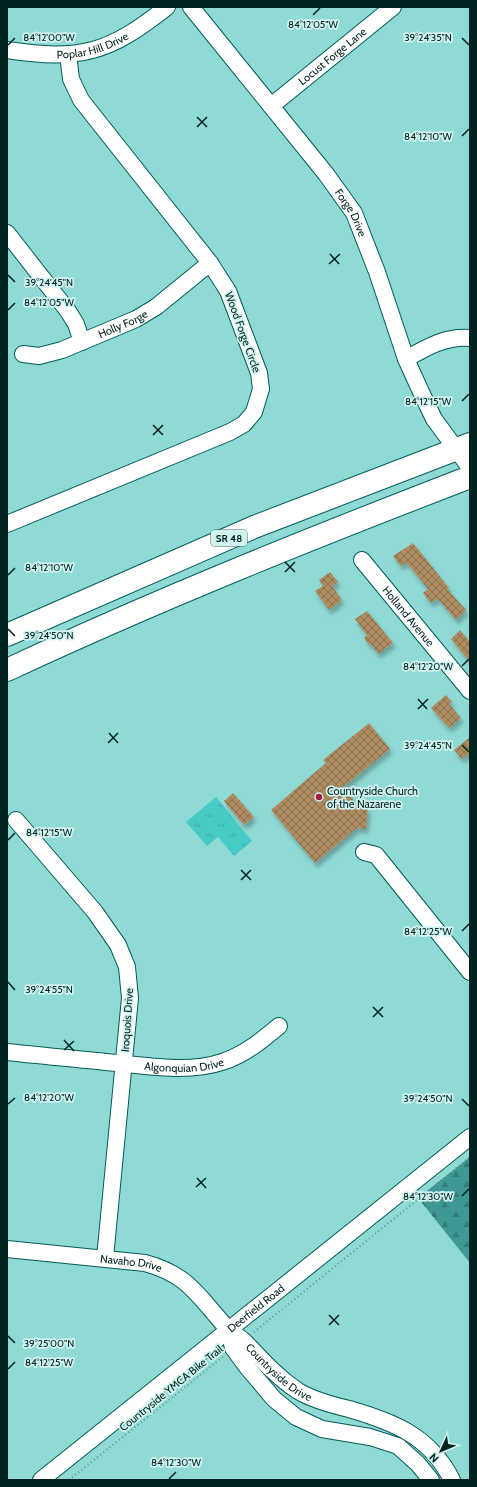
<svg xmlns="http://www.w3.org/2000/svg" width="477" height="1487" font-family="Cabin,sans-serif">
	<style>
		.forest { fill: url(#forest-firs) }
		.park { fill: url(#park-tufts) }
		.building { fill: url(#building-cross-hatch); filter: url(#shadow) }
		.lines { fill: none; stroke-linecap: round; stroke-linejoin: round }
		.minor-casing { stroke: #005c59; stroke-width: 18 }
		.highway-casing { stroke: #005c59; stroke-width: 24 }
		.path { stroke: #58918d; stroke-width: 2; stroke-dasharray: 1 3; stroke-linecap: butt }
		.minor { stroke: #fff; stroke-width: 16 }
		.highway { stroke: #fff; stroke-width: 22 }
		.ticks { fill: none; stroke: #022220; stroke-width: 1.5 }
		.poi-dot { fill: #ac1845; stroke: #d0f3f0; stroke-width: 1.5 }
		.labels { text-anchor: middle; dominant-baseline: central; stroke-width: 3.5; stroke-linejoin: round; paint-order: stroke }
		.shield { fill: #d0f3f0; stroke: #40615e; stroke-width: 1 }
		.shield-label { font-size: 10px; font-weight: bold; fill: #022220 }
		.street-label { font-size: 11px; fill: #022220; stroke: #d0f3f0 }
		.poi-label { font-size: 11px; fill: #022220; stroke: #d0f3f0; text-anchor: start }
		.ticks-label { font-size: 10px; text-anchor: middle; fill: #022220; stroke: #d0f3f0; stroke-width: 3.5; stroke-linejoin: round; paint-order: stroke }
	</style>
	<defs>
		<pattern id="forest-firs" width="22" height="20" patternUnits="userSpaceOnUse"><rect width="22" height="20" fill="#3e9995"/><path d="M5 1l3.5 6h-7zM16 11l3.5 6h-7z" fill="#327c79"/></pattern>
		<pattern id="park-tufts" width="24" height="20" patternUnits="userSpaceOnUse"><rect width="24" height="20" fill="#47cbc6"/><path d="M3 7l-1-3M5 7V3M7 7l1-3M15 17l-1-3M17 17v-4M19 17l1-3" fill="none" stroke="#3caeaa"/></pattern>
		<pattern id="building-cross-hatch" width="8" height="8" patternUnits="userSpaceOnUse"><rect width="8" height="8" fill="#af8b60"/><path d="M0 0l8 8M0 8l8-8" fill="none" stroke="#8c714f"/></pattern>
		<filter id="shadow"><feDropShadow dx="2.5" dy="4.5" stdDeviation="2" flood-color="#0004"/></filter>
	</defs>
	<rect width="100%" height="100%" fill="#90dad5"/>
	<!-- forest -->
	<path class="forest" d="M470,1157V1263L418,1198Z"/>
	<!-- park -->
	<path class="park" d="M216,797L252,841L234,856L218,837L207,846L186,822Z"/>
	<!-- building -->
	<path class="building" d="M413,543L449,588L447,589L466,610L456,620L437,598L431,603L423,593L428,589L406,562L401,566L393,556Z
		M330,572L338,582L332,586L342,600L329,610L315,591L323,586L319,580Z
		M367,611L393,643L378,654L371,644L369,645L364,638L367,635L355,619Z
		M460,630L470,642V662L451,639Z
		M446,695L452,702L449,704L461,718L449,728L431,708Z
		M369,723L390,749L343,787L359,807L368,808L366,829L357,828L315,863L271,810L326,763L323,760Z
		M470,737V753L462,759L454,750Z
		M233,793L254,817L244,825L224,801Z"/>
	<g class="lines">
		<defs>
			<g id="minor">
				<path id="s1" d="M191,7L326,174L354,213L377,272L406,359L421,392L434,419L470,468"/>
				<path id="s2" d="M7,50C81,61 109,53 167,7"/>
				<path id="s3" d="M271,106L393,7"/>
				<path d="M7,233L68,311L76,324L82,342"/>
				<path id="s4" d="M23,354L39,356L62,350L136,319L156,307L210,263"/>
				<path d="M406,359C427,347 446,336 470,338"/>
				<path d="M7,524L230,432L244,424L254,412L261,389L259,373L228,291L210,263L81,100L71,79L68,54"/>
				<path id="s5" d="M362,560L470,691"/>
				<path d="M16,820L95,912L118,945L127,967L130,998L105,1258"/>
				<path d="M364,852L376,855L470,972"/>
				<path id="s6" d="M7,1052C43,1056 80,1059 116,1063C150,1066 189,1073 222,1062C244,1055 261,1041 279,1026"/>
				<path id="s7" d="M7,1249L145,1263C190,1275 199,1298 228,1329C233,1334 240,1337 245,1342C262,1360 277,1377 298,1391C313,1400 332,1405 349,1409C394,1422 430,1436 452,1480"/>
				<path d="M229,1330L233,1348L247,1367L274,1399L296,1417L322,1429L370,1437L398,1446L418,1464L431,1480"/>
				<path id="s8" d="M41,1480L470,1137"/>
			</g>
			<path id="highway" d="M7,635L254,527L470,444
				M7,670C159,599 314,537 470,477"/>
		</defs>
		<!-- minor casing -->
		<use href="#minor" class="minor-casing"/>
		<!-- highway casing -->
		<use href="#highway" class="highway-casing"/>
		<!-- path -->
		<path class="path" d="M254,1332L470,1157
			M69,1480L224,1356"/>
		<!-- minor -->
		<use href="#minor" class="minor"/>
		<!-- highway -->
		<use href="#highway" class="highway"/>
	</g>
	<!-- ticks -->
	<path class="ticks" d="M313,15L320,8M462,38L469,45M8,45L15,38M197,117L207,127M197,127L207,117M462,136L469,129M330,254L339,264M329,264L340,254M8,275L15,282M8,310L15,303M462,401L469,394M153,425L163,435M153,435L163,425M285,562L295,572M285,572L295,562M8,575L15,568M8,629L15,636M462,666L469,659M418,699L427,709M418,709L428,699M109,733L118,743M108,743L118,733M462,745L469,752M8,840L15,833M241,870L251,880M241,880L251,870M462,931L469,924M8,982L15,990M373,1007L383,1017M373,1017L383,1007M64,1040L74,1051M64,1050L74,1041M462,1099L469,1106M8,1104L15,1098M197,1178L206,1188M196,1187L206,1178M462,1196L469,1189M329,1315L339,1325M329,1325L339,1315M8,1336L15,1343M8,1369L15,1362M169,1479L176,1472"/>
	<!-- markers -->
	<circle class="poi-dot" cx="319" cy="797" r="4"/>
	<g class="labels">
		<!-- shield labels -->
		<rect class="shield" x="211" y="530" width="36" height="16" rx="3"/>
		<g class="shield-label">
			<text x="229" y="538">SR 48</text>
		</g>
		<!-- street labels -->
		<g class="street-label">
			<text stroke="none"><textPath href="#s2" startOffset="87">Poplar Hill Drive</textPath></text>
			<text stroke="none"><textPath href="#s3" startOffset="79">Locust Forge Lane</textPath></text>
			<text stroke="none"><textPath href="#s1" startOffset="261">Forge Drive</textPath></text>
			<text stroke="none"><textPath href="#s4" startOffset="106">Holly Forge</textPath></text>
			<text transform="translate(243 332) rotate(70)">Wood Forge Circle</text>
			<text stroke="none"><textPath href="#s5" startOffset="73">Holland Avenue</textPath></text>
			<text transform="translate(127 1020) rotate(-86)">Iroquois Drive</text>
			<text stroke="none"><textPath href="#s6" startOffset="178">Algonquian Drive</textPath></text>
			<text stroke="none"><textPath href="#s7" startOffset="125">Navaho Drive</textPath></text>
			<text stroke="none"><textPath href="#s8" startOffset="275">Deerfield Road</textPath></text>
			<text stroke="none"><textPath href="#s7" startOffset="314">Countryside Drive</textPath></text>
			<text transform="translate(171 1388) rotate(-39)">Countryside YMCA Bike Trail</text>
		</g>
		<!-- poi labels -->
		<g class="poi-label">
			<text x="327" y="791">Countryside Church<tspan x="327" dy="13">of the Nazarene</tspan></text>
		</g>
	</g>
	<g class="ticks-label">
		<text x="313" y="28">84°12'05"W</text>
		<text x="428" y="41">39°24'35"N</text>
		<text x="49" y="41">84°12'00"W</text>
		<text x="428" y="140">84°12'10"W</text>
		<text x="49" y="286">39°24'45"N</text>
		<text x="49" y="306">84°12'05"W</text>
		<text x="428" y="405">84°12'15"W</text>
		<text x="49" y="571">84°12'10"W</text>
		<text x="49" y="639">39°24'50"N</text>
		<text x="428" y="670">84°12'20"W</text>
		<text x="428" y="749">39°24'45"N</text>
		<text x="49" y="836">84°12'15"W</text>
		<text x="428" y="935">84°12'25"W</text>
		<text x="49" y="993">39°24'55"N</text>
		<text x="49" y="1101">84°12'20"W</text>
		<text x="428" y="1102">39°24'50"N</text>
		<text x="428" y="1200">84°12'30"W</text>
		<text x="49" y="1347">39°25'00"N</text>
		<text x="49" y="1366">84°12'25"W</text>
		<text x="176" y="1466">84°12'30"W</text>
	</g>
	<!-- border -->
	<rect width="477" height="1487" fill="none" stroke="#022220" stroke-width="16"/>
	<!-- north arrow -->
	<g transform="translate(441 1451) rotate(226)" stroke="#d0f3f0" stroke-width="3" paint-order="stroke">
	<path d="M0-3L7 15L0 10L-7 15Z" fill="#022220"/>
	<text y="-6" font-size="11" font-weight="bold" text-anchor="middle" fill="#022220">N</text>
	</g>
</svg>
